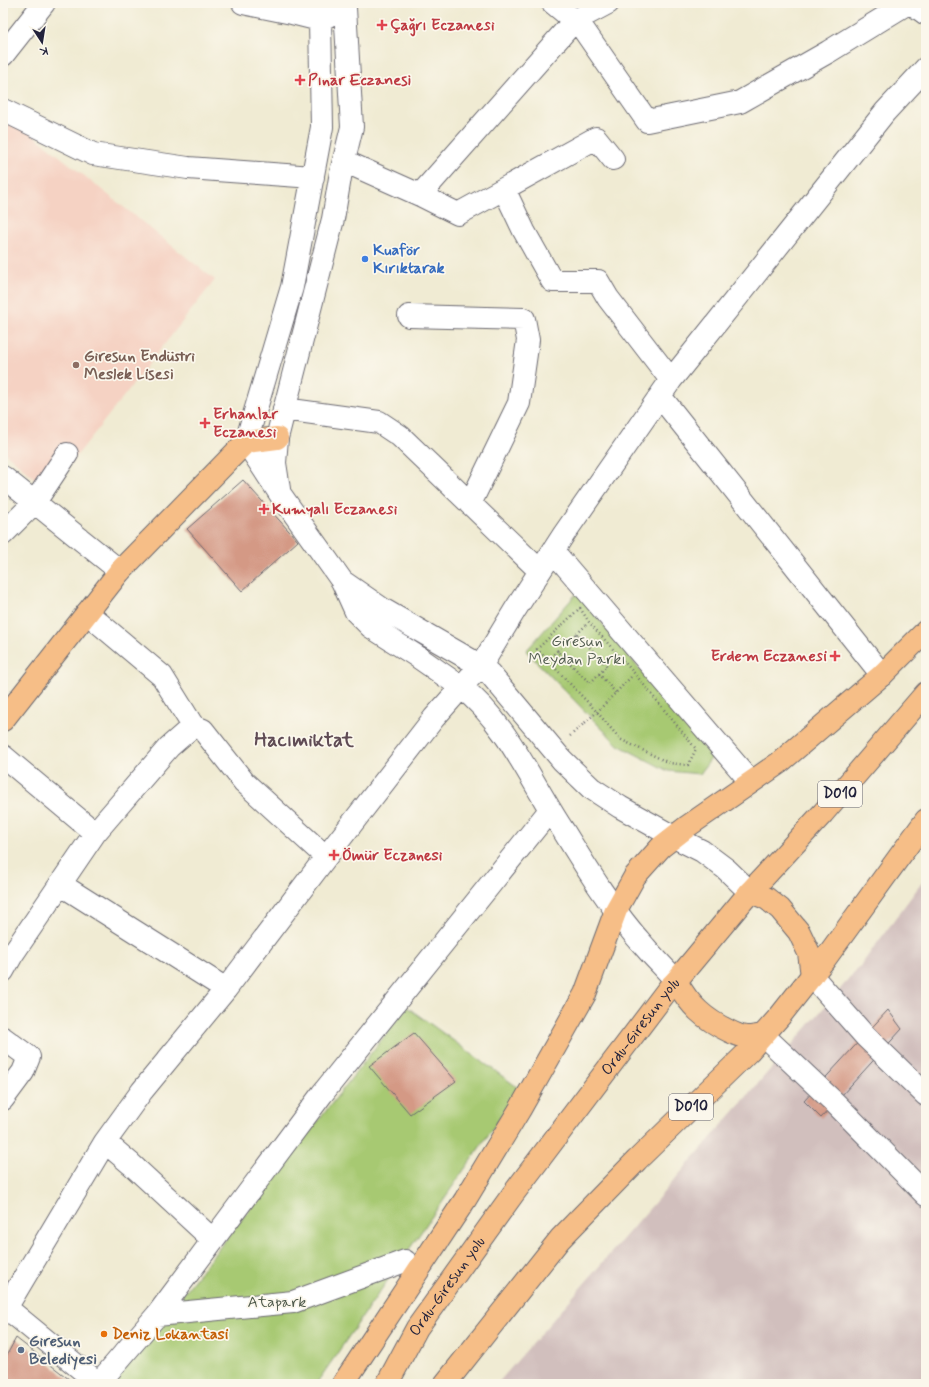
<svg xmlns="http://www.w3.org/2000/svg" width="929" height="1387" font-family="Mynerve,sans-serif">
	<style>
		.built { fill: #f5d2c3 }
		.industrial { fill: #d1bfbd }
		.green { fill: #a7c972; stroke: #647656 }
		.building { fill: #d49985 }
		.lines { fill: none; stroke-linecap: round; stroke-linejoin: round }
		.minor-casing { stroke: #6a6870; stroke-width: 24 }
		.major-casing { stroke: #6a6870; stroke-width: 24 }
		.highway-casing { stroke: #6a6870; stroke-width: 24 }
		.path { stroke: #6a6870; stroke-width: 2.5; stroke-dasharray: 1 3; stroke-linecap: butt }
		.minor { stroke: #fff; stroke-width: 22 }
		.major { stroke: #f6be87; stroke-width: 22 }
		.highway { stroke: #f6be87; stroke-width: 22 }
		.health-dot { fill: #e0444e; stroke: #fbf7ec; stroke-width: 1.5 }
		.shop-dot { fill: #3f7fe0; stroke: #fbf7ec; stroke-width: 1.5 }
		.education-dot { fill: #8d6e63; stroke: #fbf7ec; stroke-width: 1.5 }
		.food-dot { fill: #e8710a; stroke: #fbf7ec; stroke-width: 1.5 }
		.service-dot { fill: #5c6f8a; stroke: #fbf7ec; stroke-width: 1.5 }
		.labels { text-anchor: middle; dominant-baseline: central; stroke-width: 3.5; stroke-linejoin: round; paint-order: stroke }
		.shield { fill: #fbf7ec; stroke: #636270; stroke-width: 1 }
		.shield-label { font-size: 15px; font-weight: bold; fill: #22223b }
		.health-label { font-size: 16px; font-weight: bold; fill: #be3a42; stroke: #fbf7ec; text-anchor: start }
		.shop-label { font-size: 16px; font-weight: bold; fill: #366cbe; stroke: #fbf7ec; text-anchor: start }
		.education-label { font-size: 16px; font-weight: bold; fill: #785e54; stroke: #fbf7ec; text-anchor: start }
		.park-label { font-size: 16px; fill: #515c4e; stroke: #fbf7ec }
		.street-label { font-size: 16px; fill: #22223b; stroke: #fbf7ec }
		.food-label { font-size: 16px; font-weight: bold; fill: #c56008; stroke: #fbf7ec; text-anchor: start }
		.service-label { font-size: 16px; font-weight: bold; fill: #4e5e75; stroke: #fbf7ec; text-anchor: start }
		.district-label { font-size: 20px; font-weight: bold; fill: #604c55; stroke: #fbf7ec }
	</style>
	<rect width="100%" height="100%" fill="#fbf7ec"/>
	<filter id="ink" filterUnits="userSpaceOnUse"><feTurbulence type="fractalNoise" baseFrequency=".025" numOctaves="2"/><feDisplacementMap in="SourceGraphic" scale="8" xChannelSelector="R" yChannelSelector="G"/><feConvolveMatrix kernelMatrix="1 2 1 2 8 2 1 2 1" color-interpolation-filters="sRGB"/></filter>
	<filter id="wash" filterUnits="userSpaceOnUse"><feTurbulence type="fractalNoise" baseFrequency=".012" numOctaves="4" result="noise"/><feDisplacementMap in="SourceGraphic" scale="16" xChannelSelector="R" yChannelSelector="G"/><feGaussianBlur stdDeviation="0.9" result="paint"/><feColorMatrix in="noise" values="0 0 0 0 0 0 0 0 0 0 0 0 0 0 0 0 0 1.4 0 .05"/><feComposite in="paint" operator="in"/></filter>
	<g filter="url(#wash)">
		<rect width="100%" height="100%" fill="#f0ebd3"/>
		<!-- built -->
		<path class="built" d="M3,111L215,280L49,491L3,451Z"/>
		<!-- industrial -->
		<path class="industrial" d="M926,877V1384H497L861,965Z"/>
		<!-- green -->
		<path class="green" d="M577,593L712,757L700,774L668,771L618,745L526,651Z
			M407,1007L520,1089L316,1384H113Z"/>
		<g id="blocks">
			<!-- building -->
			<path class="building" d="M243,480L298,541L242,591L187,529Z
				M888,1010L902,1029L821,1118L804,1101Z
				M414,1033L456,1081L410,1114L369,1066Z
				M16,1338L74,1383L73,1384H3V1362Z"/>
		</g>
	</g>
	<g filter="url(#ink)">
		<use href="#blocks" fill-opacity="0" stroke="#6a6870" stroke-width="1"/>
		<g class="lines">
			<defs>
				<path id="minor" d="M243,3L292,13
					M290,3L292,13L320,20L332,14
					M553,3L581,26L647,121L740,102L828,52L908,3
					M911,3L926,14
					M320,20L322,127L292,287L246,442L280,494L342,581L356,612L371,627L415,655L461,687C508,724 531,782 563,830C587,869 614,913 645,947C655,959 666,969 676,981
					M3,55L44,3
					M3,110L93,154L188,168L313,177
					M344,161L420,195L458,214L596,138L613,159
					M504,189L524,231L552,281H598L608,298L671,380
					M420,195L574,21L608,3
					M409,316L524,319L528,340L519,403L470,504
					M660,396L882,675
					M284,409L379,422L400,436L540,571
					M3,477L120,571
					M279,489L275,463L277,438L333,219L341,172L352,127L345,8
					M3,534L35,502L67,454
					M553,551L751,782
					M342,581L384,610L481,666L490,674L562,760L591,788L620,807L674,837L702,851L726,869L750,892
					M87,613L162,676L193,726L203,730L244,782L326,857
					M3,756L95,833
					M60,884L226,989
					M3,971L12,955L95,833L169,747L193,726
					M812,976L865,1036L926,1095
					M763,1035L835,1103L926,1195
					M3,1038L29,1057L23,1072L3,1099
					M105,1142L131,1164L213,1240
					M3,1305L98,1383
					M3,1313L105,1142L142,1091L226,989L326,857L434,718L472,675L481,666L515,610L564,534L671,380L885,112L926,68
					M157,1315L293,1302L405,1261
					M98,1384L157,1315L322,1094L550,810"/>
				<path id="major" d="M3,720L120,571L246,442L277,438
					M343,1384L465,1200L520,1109L585,994L616,910L635,876L661,847L688,826L779,763L882,675L926,631"/>
				<g id="highway">
					<path d="M750,892L766,898L780,909L799,932L809,953L812,976"/>
					<path d="M676,981C690,1006 704,1019 729,1031C735,1034 741,1037 747,1037C752,1037 758,1036 763,1035"/>
					<path id="s1" d="M387,1384L417,1328L513,1194L669,988L676,981L750,892L823,813L926,693"/>
					<path d="M445,1384L560,1239L637,1160L749,1051L780,1016L825,959L926,820"/>
				</g>
			</defs>
			<!-- minor casing -->
			<use href="#minor" class="minor-casing"/>
			<!-- major casing -->
			<use href="#major" class="major-casing"/>
			<!-- highway casing -->
			<use href="#highway" class="highway-casing"/>
			<!-- path -->
			<path class="path" d="M580,608L589,622L635,674L696,749L688,765L669,763L620,739L597,712L537,649Z
				M577,634L586,625
				M548,660L557,651
				M599,674L607,666L577,634L557,651L590,683L599,674L616,693
				M570,736L597,712L631,677"/>
			<!-- minor -->
			<use href="#minor" class="minor"/>
			<!-- major -->
			<use href="#major" class="major"/>
			<!-- highway -->
			<use href="#highway" class="highway"/>
		</g>
	</g>
	<!-- markers -->
	<g class="health-dot">
		<path d="M380 19h4v4h4v4h-4v4h-4v-4h-4v-4h4z"/>
		<path d="M298 74h4v4h4v4h-4v4h-4v-4h-4v-4h4z"/>
		<path d="M203 417h4v4h4v4h-4v4h-4v-4h-4v-4h4z"/>
		<path d="M262 503h4v4h4v4h-4v4h-4v-4h-4v-4h4z"/>
		<path d="M833 650h4v4h4v4h-4v4h-4v-4h-4v-4h4z"/>
		<path d="M332 849h4v4h4v4h-4v4h-4v-4h-4v-4h4z"/>
	</g>
	<circle class="shop-dot" cx="365" cy="259" r="4"/>
	<circle class="education-dot" cx="76" cy="365" r="4"/>
	<circle class="food-dot" cx="104" cy="1334" r="4"/>
	<circle class="service-dot" cx="21" cy="1350" r="4"/>
	<g class="labels">
		<!-- shield labels -->
		<g class="shield">
			<rect x="818" y="781" width="44" height="26" rx="3"/>
			<rect x="669" y="1094" width="44" height="26" rx="3"/>
		</g>
		<g class="shield-label">
			<text x="840" y="794">D010</text>
			<text x="691" y="1107">D010</text>
		</g>
		<!-- health labels -->
		<g class="health-label">
			<text x="390" y="25">Çağrı Eczanesi</text>
			<text x="308" y="80">Pınar Eczanesi</text>
			<text x="213" y="414">Erhanlar<tspan x="213" dy="18">Eczanesi</tspan></text>
			<text x="272" y="509">Kumyalı Eczanesi</text>
			<text x="827" y="656" text-anchor="end">Erdem Eczanesi</text>
			<text x="342" y="855">Ömür Eczanesi</text>
		</g>
		<!-- shop labels -->
		<g class="shop-label">
			<text x="373" y="250">Kuaför<tspan x="373" dy="18">Kırıktarak</tspan></text>
		</g>
		<!-- education labels -->
		<g class="education-label">
			<text x="84" y="356">Giresun Endüstri<tspan x="84" dy="18">Meslek Lisesi</tspan></text>
		</g>
		<!-- park labels -->
		<g class="park-label">
			<text x="577" y="641">Giresun<tspan x="577" dy="18">Meydan Parkı</tspan></text>
			<text x="277" y="1302">Atapark</text>
		</g>
		<!-- street labels -->
		<g class="street-label">
			<text stroke="none"><textPath href="#s1" startOffset="439">Ordu-Giresun yolu</textPath></text>
			<text stroke="none"><textPath href="#s1" startOffset="115">Ordu-Giresun yolu</textPath></text>
		</g>
		<!-- food labels -->
		<g class="food-label">
			<text x="112" y="1334">Deniz Lokantasi</text>
		</g>
		<!-- service labels -->
		<g class="service-label">
			<text x="29" y="1341">Giresun<tspan x="29" dy="18">Belediyesi</tspan></text>
		</g>
		<!-- district labels -->
		<g class="district-label">
			<text x="304" y="740">Hacımiktat</text>
		</g>
	</g>
	<!-- margin -->
	<rect width="929" height="1387" fill="none" stroke="#fbf7ec" stroke-width="16"/>
	<!-- north arrow -->
	<g transform="translate(42 42) rotate(168)" stroke="#fbf7ec" stroke-width="3" paint-order="stroke">
	<path d="M0-3L7 15L0 10L-7 15Z" fill="#22223b"/>
	<text y="-6" font-size="11" font-weight="bold" text-anchor="middle" fill="#22223b">K</text>
	</g>
</svg>
